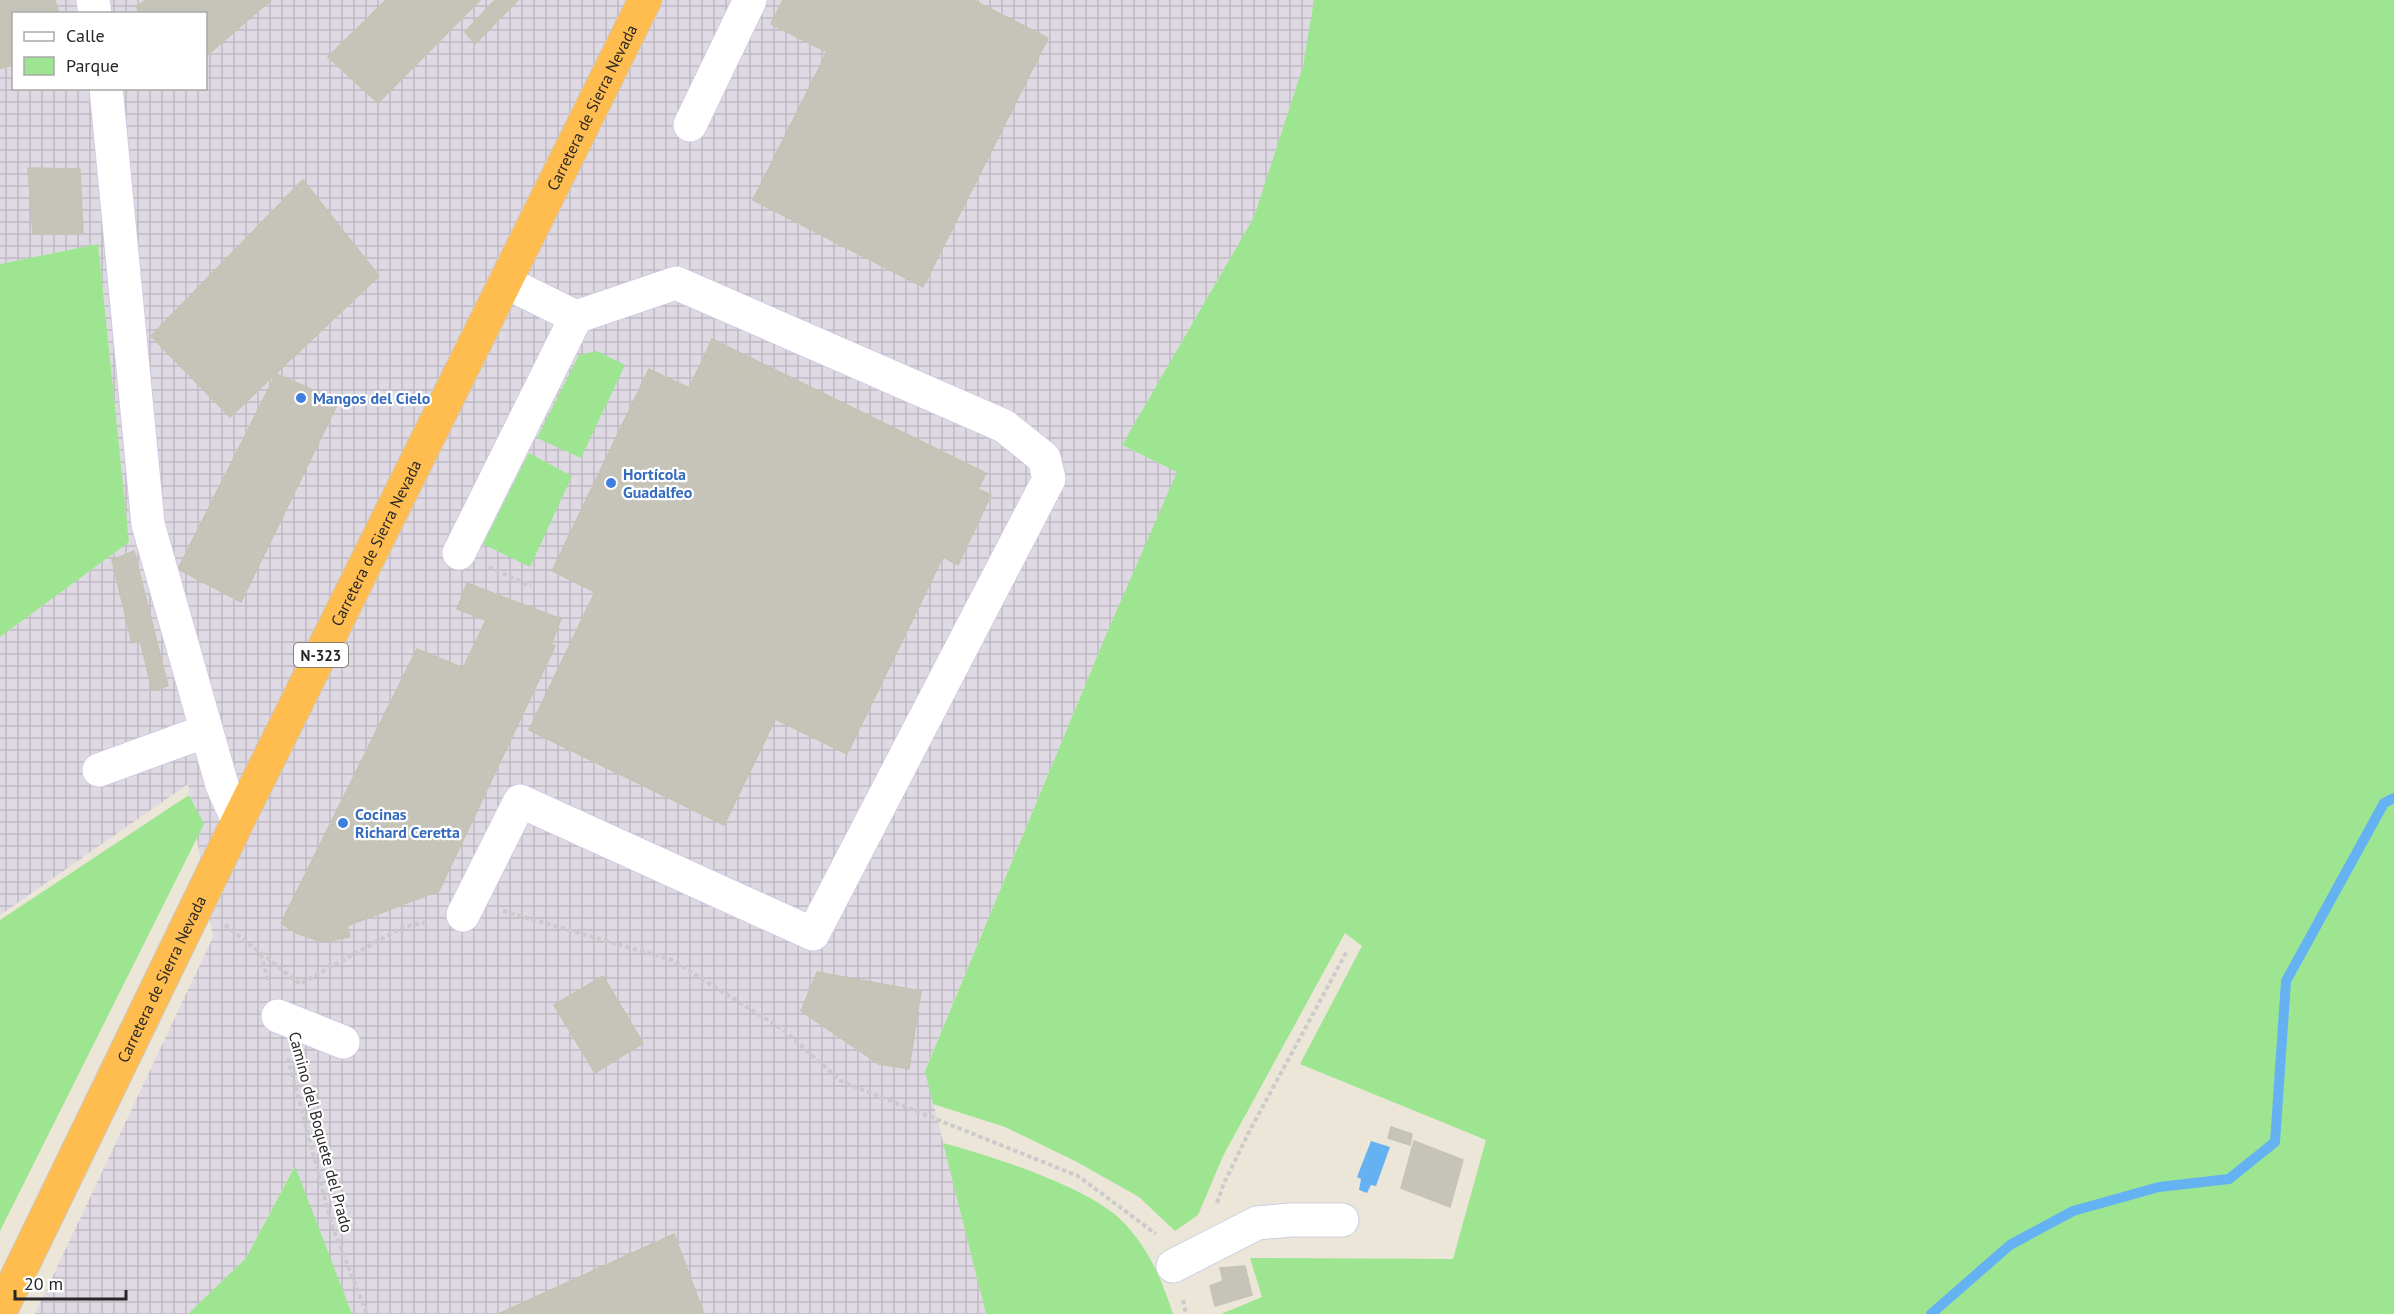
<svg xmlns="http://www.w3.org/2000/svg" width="2394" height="1314" font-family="'PT Sans',sans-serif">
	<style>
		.industrial { fill: url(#industrial-grid); fill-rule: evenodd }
		.green { fill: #9ee591 }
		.water { fill: #65b2f3 }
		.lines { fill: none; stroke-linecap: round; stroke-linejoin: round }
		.stream { stroke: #65b2f3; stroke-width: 10 }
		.building { fill: #c6c3b8; stroke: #c6c3b2; stroke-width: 1.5 }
		.minor-casing { stroke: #cdcde2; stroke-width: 35 }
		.highway-casing { stroke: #cbcbcb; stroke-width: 35 }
		.path { stroke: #cbcbcb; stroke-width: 4; stroke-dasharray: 4.5 3; stroke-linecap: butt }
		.minor { stroke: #fff; stroke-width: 33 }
		.highway { stroke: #ffbc4f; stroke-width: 33 }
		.shop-dot { fill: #3f7fe0; stroke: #fff; stroke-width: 2 }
		.labels { text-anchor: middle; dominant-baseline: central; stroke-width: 4.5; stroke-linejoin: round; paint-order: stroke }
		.shield { fill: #fff; stroke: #686868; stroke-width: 1.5 }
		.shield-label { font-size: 15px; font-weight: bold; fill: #272727 }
		.street-label { font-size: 16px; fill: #272727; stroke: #fff }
		.shop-label { font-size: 16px; font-weight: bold; fill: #366cbe; stroke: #fff; text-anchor: start }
	</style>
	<defs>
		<pattern id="industrial-grid" width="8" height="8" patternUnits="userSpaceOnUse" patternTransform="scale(1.5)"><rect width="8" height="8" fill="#ded9e3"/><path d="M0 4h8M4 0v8" fill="none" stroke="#bebac3"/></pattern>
	</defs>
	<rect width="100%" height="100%" fill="#ebe6d8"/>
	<!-- industrial -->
	<path class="industrial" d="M0,0H1314L1303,66L1254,217L1122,445L1178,472L1106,635L925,1070L986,1314H352L294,1167L246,1258L188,1314H35L213,937L188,784L0,915V637L129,542L98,244L0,264ZM14,14H206V88H14Z"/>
	<!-- green -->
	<path class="green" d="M1314,0H2394V1314H1221L1262,1297L1250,1258L1453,1259L1486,1140L1300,1064L1362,946L1345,933L1223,1156L1198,1215L1175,1231L1139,1197L1077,1162L1005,1127L933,1104L925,1071L1106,635L1177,472L1122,445L1254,217L1303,66Z
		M98,244L129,542L0,637V264Z
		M597,351L625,365L581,458L537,438L579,355Z
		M529,453L572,476L530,567L483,544Z
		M189,795L204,824L0,1231V920Z
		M943,1143C989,1155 1087,1187 1120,1219C1148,1246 1161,1278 1173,1314H986Z
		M295,1166L352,1314H188L246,1258Z"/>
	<!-- water -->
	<path class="water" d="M1371,1141L1390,1147L1376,1186L1371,1185L1367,1193L1359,1190L1361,1179L1357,1177Z"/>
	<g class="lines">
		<!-- stream -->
		<path class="stream" d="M1931,1314L2010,1245L2073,1211L2159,1187L2229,1179L2275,1142L2286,981L2384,803L2394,798"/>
	</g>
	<!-- building -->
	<path class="building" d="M0,0H55L59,14H14V64L0,69Z
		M146,0H271L206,56V14H142L136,7Z
		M386,0H480L378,103L328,57Z
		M495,0H518L475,44L465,32Z
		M783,0H973L1048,38L923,287L753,200L827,52L771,24Z
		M28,168L80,169L83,233L33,234Z
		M303,180L379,276L230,417L151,336Z
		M712,339L986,473L978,489L705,355Z
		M705,355L904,453L724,825L529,730L595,592L552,571L649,369L689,388Z
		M276,374L339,401L241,602L178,569Z
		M904,453L991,495L958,565L943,557L847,754L775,719Z
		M134,551L168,686L152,690L140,640L132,643L112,560Z
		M467,583L561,619L551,645L457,609Z
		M486,620L555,646L439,891L347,926L342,921Z
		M417,649L463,668L342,921L347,926L350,937L322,942L296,933L281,923Z
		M817,972L921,991L909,1069L879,1064L801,1011Z
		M603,976L643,1043L595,1073L554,1005Z
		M1391,1127L1412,1134L1410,1145L1388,1138Z
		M1414,1141L1463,1160L1450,1207L1401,1188Z
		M674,1234L704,1314H498Z
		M1245,1266L1252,1295L1215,1306L1210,1286L1223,1281L1220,1268Z"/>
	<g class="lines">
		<defs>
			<path id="minor" d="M93,0L95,14
				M106,88L148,524L222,785L238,821
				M690,125L750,0
				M459,553L576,317
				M99,770L206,731
				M463,915L520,801L813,934L1049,479L1044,458L1004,426L676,283L576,317L505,282
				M278,1016L343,1042
				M1173,1266L1257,1223L1291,1220H1342"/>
			<g id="highway">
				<path id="s1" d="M0,1312L238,821L645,0"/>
			</g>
		</defs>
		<!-- minor casing -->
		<use href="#minor" class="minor-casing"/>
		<!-- highway casing -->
		<use href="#highway" class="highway-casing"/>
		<!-- path -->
		<path class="path" d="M489,567L531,586
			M503,911L672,960L782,1029L841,1081L1078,1176L1156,1234
			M225,925L300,984L403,927L428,922
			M261,954L269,984
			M288,1058L332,1226L367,1314
			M1217,1203L1224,1183L1249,1132L1347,951
			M1183,1300L1186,1314"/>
		<!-- minor -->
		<use href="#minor" class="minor"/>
		<!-- highway -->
		<use href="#highway" class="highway"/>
	</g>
	<!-- markers -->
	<g class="shop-dot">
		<circle cx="301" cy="398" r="6"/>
		<circle cx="611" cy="483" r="6"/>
		<circle cx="343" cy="823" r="6"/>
	</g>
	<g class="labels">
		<!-- shield labels -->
		<rect class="shield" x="294" y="643" width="54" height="24" rx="4.5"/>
		<g class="shield-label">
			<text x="321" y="655">N-323</text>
		</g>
		<!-- street labels -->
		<g class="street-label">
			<text stroke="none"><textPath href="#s1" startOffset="1342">Carretera de Sierra Nevada</textPath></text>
			<text stroke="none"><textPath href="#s1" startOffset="856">Carretera de Sierra Nevada</textPath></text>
			<text stroke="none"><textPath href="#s1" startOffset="370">Carretera de Sierra Nevada</textPath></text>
			<text transform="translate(321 1132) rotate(75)">Camino del Boquete del Prado</text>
		</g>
		<!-- shop labels -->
		<g class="shop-label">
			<text x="313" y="398">Mangos del Cielo</text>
			<text x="623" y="474">Hortícola<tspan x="623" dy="18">Guadalfeo</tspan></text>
			<text x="355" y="814">Cocinas<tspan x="355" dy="18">Richard Ceretta</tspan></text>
		</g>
	</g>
	<!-- legend -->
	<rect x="12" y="12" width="195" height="78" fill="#ffffff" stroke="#a9a9a9" stroke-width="1.5"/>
	<rect x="24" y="32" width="30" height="9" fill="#ffffff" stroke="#a9a9a9" stroke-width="1.5"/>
	<text x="66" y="42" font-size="18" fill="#272727">Calle</text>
	<rect x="24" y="57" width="30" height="18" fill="#9ee591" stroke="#a9a9a9" stroke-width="1.5"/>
	<text x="66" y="72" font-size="18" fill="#272727">Parque</text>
	<!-- scale -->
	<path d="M15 1290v9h111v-9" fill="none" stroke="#272727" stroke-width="3"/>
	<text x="24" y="1290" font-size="18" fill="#272727" stroke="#ffffff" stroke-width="4.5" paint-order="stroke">20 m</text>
</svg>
